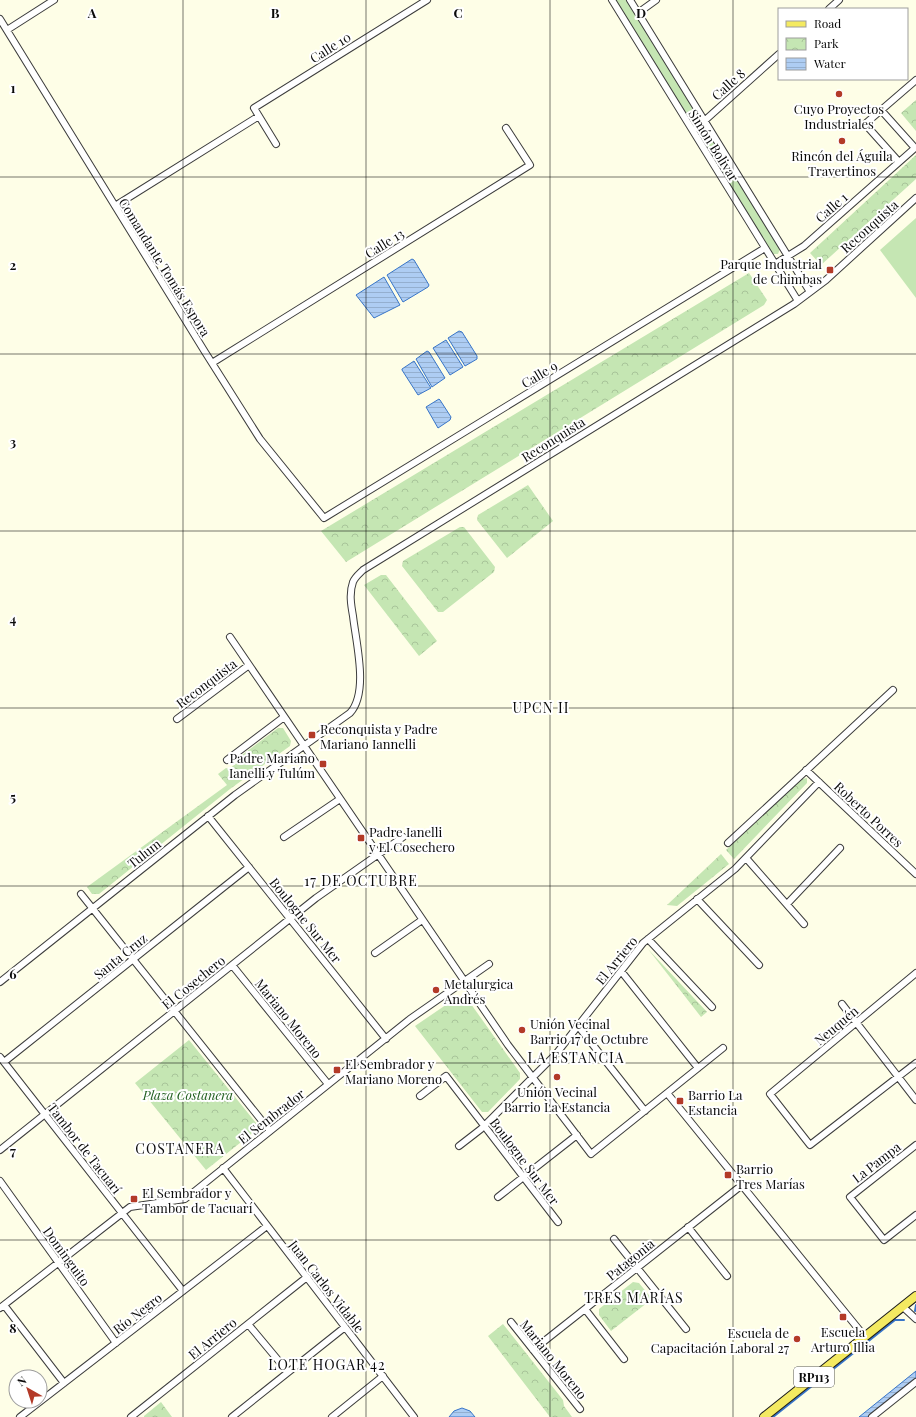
<svg xmlns="http://www.w3.org/2000/svg" width="916" height="1417" font-family="'Playfair Display',serif">
	<style>
		.grass { fill: #c5e6b3 }
		.park { fill: url(#park-crowns) }
		.water { fill: url(#water-rules); stroke: #3875c8 }
		.lines { fill: none; stroke-linecap: round; stroke-linejoin: round }
		.stream { stroke: #3875c8; stroke-width: 2 }
		.minor-casing { stroke: #3d3d3d; stroke-width: 8 }
		.major-casing { stroke: #1b1b1b; stroke-width: 10 }
		.minor { stroke: #fff; stroke-width: 6 }
		.major { stroke: #f4ea61; stroke-width: 8 }
		.grid { fill: none; stroke: #0a0a0a; stroke-width: 1; stroke-opacity: 0.55 }
		.poi-dot { fill: #b33a28; stroke: #fff; stroke-width: 1.5 }
		.labels { text-anchor: middle; dominant-baseline: central; stroke-width: 4; stroke-linejoin: round; paint-order: stroke }
		.shield { fill: #fff; stroke: #545454; stroke-width: 1 }
		.shield-label { font-size: 12px; font-weight: bold; fill: #0a0a0a }
		.street-label { font-size: 13px; fill: #0a0a0a; stroke: #fff }
		.poi-label { font-size: 13px; fill: #0a0a0a; stroke: #fff; text-anchor: start }
		.park-label { font-size: 13px; font-style: italic; fill: #205e1e; stroke: #fff }
		.neighbourhood-label { font-size: 14px; letter-spacing: 1px; fill: #0a0a0a; stroke: #fff }
		.grid-label { font-size: 13px; text-anchor: middle; font-weight: bold; fill: #0a0a0a; stroke: #fff; stroke-width: 4; stroke-linejoin: round; paint-order: stroke }
	</style>
	<defs>
		<pattern id="park-crowns" width="20" height="18" patternUnits="userSpaceOnUse"><rect width="20" height="18" fill="#c5e6b3"/><path d="M2 6a3 3 0 1 1 6 0M12 15a3 3 0 1 1 6 0" fill="none" stroke="#a8c499"/></pattern>
		<pattern id="water-rules" width="6" height="5" patternUnits="userSpaceOnUse"><rect width="6" height="5" fill="#aecdf3"/><path d="M0 2.5h6" fill="none" stroke="#94afcf"/></pattern>
	</defs>
	<rect width="100%" height="100%" fill="#fefee7"/>
	<!-- grass -->
	<path class="grass" d="M615,0H626L695,111L692,116H687Z
		M709,138L712,139L780,249L778,254H773L704,144L706,139Z
		M916,218V298L880,250Z"/>
	<!-- park -->
	<path class="park" d="M916,100V131L901,113Z
		M916,155V179L821,265L810,253Z
		M749,273L767,300L764,305L346,562L321,531Z
		M528,485L553,521L507,558L477,520L478,515Z
		M460,527H464L495,567L494,572L443,612H438L402,566L403,561Z
		M381,575H386L437,641L419,656L364,585Z
		M278,728H283L291,741L290,746L230,789L99,894H92L87,887L227,785L218,774L226,768L229,769L242,759V755Z
		M807,778V783L734,859L726,850L802,779Z
		M721,854L729,864L677,906L667,905Z
		M648,949L707,1012L701,1017Z
		M459,996L466,997L520,1073V1079L488,1112H482L415,1026Z
		M189,1040L256,1123L255,1131L206,1170L135,1083Z
		M633,1282L639,1283L652,1299L611,1331L599,1315V1309Z
		M503,1324L563,1400L564,1406L572,1417H550L488,1336Z
		M161,1402L172,1417H144V1416Z"/>
	<!-- water -->
	<path class="water" d="M412,259L414,260L429,285L428,287L403,302L387,275Z
		M384,277L400,305L374,318L356,295Z
		M459,331L462,332L477,356V359L465,366L448,338Z
		M446,340L463,367L450,375L433,348Z
		M427,351L429,352L445,378L432,387L416,359Z
		M414,361L431,388L418,395L402,370V369Z
		M439,399L440,400L451,417L450,420L438,428L426,407Z
		M916,1371V1378L868,1417H859Z
		M462,1408L470,1411L475,1417H449L454,1411Z"/>
	<g class="lines">
		<!-- stream -->
		<path class="stream" d="M915,1311L916,1305
			M773,1417L895,1320H904"/>
		<defs>
			<path id="minor" d="M612,0L798,301
				M630,0L810,292
				M829,9L839,0
				M638,13L656,0
				M0,19L205,352L260,439L324,518L765,248
				M7,30L54,0
				M693,131L779,54
				M276,144L254,108L427,0
				M899,162L865,124L916,80
				M115,206L259,116
				M775,264L804,246L915,148L881,110
				M212,363L530,165L506,128
				M230,637L508,1045L591,1154L723,1048
				M177,719L249,665
				M227,760L284,717
				M806,770L916,874
				M208,816L386,1039
				M284,837L340,799
				M728,843L893,690
				M746,858L804,924
				M81,894L270,1131
				M697,899L759,965
				M787,904L840,848
				M648,939L712,1007
				M375,953L422,920
				M232,965L328,1084
				M621,971L698,1068
				M916,973L770,1094L810,1145L916,1063
				M0,982L235,795L350,713C369,692 356,643 353,616C351,605 349,593 353,582C355,577 359,574 363,570L794,304L826,280L916,198
				M842,1004L916,1100
				M578,1026L645,1111
				M0,1057L183,1291
				M4,1062L249,867
				M667,1093L865,1337
				M420,1096L446,1076L558,1222
				M916,1145L850,1197L884,1240L916,1215
				M459,1146L481,1129L556,1054L643,943L735,869L819,782
				M0,1150L316,898L403,837
				M223,1168L414,1417
				M0,1181L116,1343
				M498,1197L577,1135
				M688,1227L727,1276
				M614,1239L686,1329
				M4,1305L64,1383
				M903,1307L916,1319
				M0,1308L130,1207L185,1199L410,1019L489,964
				M585,1309L624,1359
				M511,1322L580,1409
				M248,1324L288,1372
				M533,1350L742,1185
				M20,1417L267,1226
				M131,1417L307,1277
				M232,1417L345,1327
				M332,1417L383,1376
				M872,1417L916,1382"/>
			<path id="major" d="M764,1417L916,1296"/>
		</defs>
		<!-- minor casing -->
		<use href="#minor" class="minor-casing"/>
		<!-- major casing -->
		<use href="#major" class="major-casing"/>
		<!-- minor -->
		<use href="#minor" class="minor"/>
		<!-- major -->
		<use href="#major" class="major"/>
	</g>
	<!-- grid -->
	<path class="grid" d="M183,0V1417M366,0V1417M550,0V1417M733,0V1417M0,177H916M0,354H916M0,531H916M0,708H916M0,886H916M0,1063H916M0,1240H916"/>
	<!-- markers -->
	<g class="poi-dot">
		<circle cx="839" cy="94" r="4"/>
		<circle cx="842" cy="141" r="4"/>
		<rect x="826" y="266" width="8" height="8" rx="2"/>
		<rect x="308" y="731" width="8" height="8" rx="2"/>
		<rect x="319" y="760" width="8" height="8" rx="2"/>
		<rect x="357" y="834" width="8" height="8" rx="2"/>
		<circle cx="436" cy="990" r="4"/>
		<circle cx="522" cy="1030" r="4"/>
		<rect x="333" y="1066" width="8" height="8" rx="2"/>
		<circle cx="557" cy="1077" r="4"/>
		<rect x="676" y="1097" width="8" height="8" rx="2"/>
		<rect x="724" y="1171" width="8" height="8" rx="2"/>
		<rect x="130" y="1195" width="8" height="8" rx="2"/>
		<rect x="839" y="1313" width="8" height="8" rx="2"/>
		<circle cx="797" cy="1339" r="4"/>
	</g>
	<g class="labels">
		<!-- shield labels -->
		<rect class="shield" x="794" y="1367" width="40" height="20" rx="3"/>
		<g class="shield-label">
			<text x="814" y="1377">RP113</text>
		</g>
		<!-- street labels -->
		<g class="street-label">
			<text transform="translate(330 47) rotate(-32)">Calle 10</text>
			<text transform="translate(728 84) rotate(-42)">Calle 8</text>
			<text transform="translate(714 145) rotate(58)">Simón Bolivar</text>
			<text transform="translate(831 207) rotate(-41)">Calle 1</text>
			<text transform="translate(869 226) rotate(-42)">Reconquista</text>
			<text transform="translate(384 243) rotate(-32)">Calle 13</text>
			<text transform="translate(165 267) rotate(58)">Comandante Tomás Espora</text>
			<text transform="translate(539 374) rotate(-31)">Calle 9</text>
			<text transform="translate(553 439) rotate(-32)">Reconquista</text>
			<text transform="translate(206 683) rotate(-37)">Reconquista</text>
			<text transform="translate(869 814) rotate(43)">Roberto Porres</text>
			<text transform="translate(144 853) rotate(-38)">Tulum</text>
			<text transform="translate(306 920) rotate(51)">Boulogne Sur Mer</text>
			<text transform="translate(120 956) rotate(-39)">Santa Cruz</text>
			<text transform="translate(616 960) rotate(-51)">El Arriero</text>
			<text transform="translate(193 982) rotate(-39)">El Cosechero</text>
			<text transform="translate(289 1018) rotate(51)">Mariano Moreno</text>
			<text transform="translate(836 1025) rotate(-40)">Neuquén</text>
			<text transform="translate(271 1116) rotate(-38)">El Sembrador</text>
			<text transform="translate(85 1148) rotate(52)">Tambor de Tacuarí</text>
			<text transform="translate(525 1161) rotate(53)">Boulogne Sur Mer</text>
			<text transform="translate(876 1162) rotate(-38)">La Pampa</text>
			<text transform="translate(67 1256) rotate(54)">Dominguito</text>
			<text transform="translate(630 1259) rotate(-39)">Patagonia</text>
			<text transform="translate(327 1286) rotate(52)">Juan Carlos Vidable</text>
			<text transform="translate(137 1313) rotate(-38)">Río Negro</text>
			<text transform="translate(212 1338) rotate(-39)">El Arriero</text>
			<text transform="translate(554 1359) rotate(51)">Mariano Moreno</text>
		</g>
		<!-- poi labels -->
		<g class="poi-label">
			<text x="839" y="108" text-anchor="middle">Cuyo Proyectos<tspan x="839" dy="15">Industriales</tspan></text>
			<text x="842" y="155" text-anchor="middle">Rincón del Águila<tspan x="842" dy="15">Travertinos</tspan></text>
			<text x="822" y="263" text-anchor="end">Parque Industrial<tspan x="822" dy="15">de Chimbas</tspan></text>
			<text x="320" y="728">Reconquista y Padre<tspan x="320" dy="15">Mariano Iannelli</tspan></text>
			<text x="315" y="757" text-anchor="end">Padre Mariano<tspan x="315" dy="15">Ianelli y Tulúm</tspan></text>
			<text x="369" y="831">Padre Ianelli<tspan x="369" dy="15">y El Cosechero</tspan></text>
			<text x="444" y="983">Metalurgica<tspan x="444" dy="15">Andrés</tspan></text>
			<text x="530" y="1023">Unión Vecinal<tspan x="530" dy="15">Barrio 17 de Octubre</tspan></text>
			<text x="345" y="1063">El Sembrador y<tspan x="345" dy="15">Mariano Moreno</tspan></text>
			<text x="557" y="1091" text-anchor="middle">Unión Vecinal<tspan x="557" dy="15">Barrio La Estancia</tspan></text>
			<text x="688" y="1094">Barrio La<tspan x="688" dy="15">Estancia</tspan></text>
			<text x="736" y="1168">Barrio<tspan x="736" dy="15">Tres Marías</tspan></text>
			<text x="142" y="1192">El Sembrador y<tspan x="142" dy="15">Tambor de Tacuarí</tspan></text>
			<text x="843" y="1331" text-anchor="middle">Escuela<tspan x="843" dy="15">Arturo Illia</tspan></text>
			<text x="789" y="1332" text-anchor="end">Escuela de<tspan x="789" dy="15">Capacitación Laboral 27</tspan></text>
		</g>
		<!-- park labels -->
		<g class="park-label">
			<text x="188" y="1094">Plaza Costanera</text>
		</g>
		<!-- neighbourhood labels -->
		<g class="neighbourhood-label">
			<text x="541" y="707">UPCN II</text>
			<text x="361" y="880">17 DE OCTUBRE</text>
			<text x="576" y="1057">LA ESTANCIA</text>
			<text x="180" y="1148">COSTANERA</text>
			<text x="634" y="1297">TRES MARÍAS</text>
			<text x="327" y="1364">LOTE HOGAR 42</text>
		</g>
	</g>
	<g class="grid-label">
		<text x="92" y="18">A</text>
		<text x="275" y="18">B</text>
		<text x="458" y="18">C</text>
		<text x="641" y="18">D</text>
		<text x="13" y="93">1</text>
		<text x="13" y="270">2</text>
		<text x="13" y="447">3</text>
		<text x="13" y="624">4</text>
		<text x="13" y="802">5</text>
		<text x="13" y="979">6</text>
		<text x="13" y="1156">7</text>
		<text x="13" y="1333">8</text>
	</g>
	<!-- legend -->
	<rect x="778" y="8" width="130" height="72" fill="#ffffff" stroke="#9d9d9d"/>
	<rect x="786" y="21" width="20" height="6" fill="#f4ea61" stroke="#9d9d9d"/>
	<text x="814" y="28" font-size="12" fill="#0a0a0a">Road</text>
	<rect x="786" y="38" width="20" height="12" fill="url(#park-crowns)" stroke="#9d9d9d"/>
	<text x="814" y="48" font-size="12" fill="#0a0a0a">Park</text>
	<rect x="786" y="58" width="20" height="12" fill="url(#water-rules)" stroke="#9d9d9d"/>
	<text x="814" y="68" font-size="12" fill="#0a0a0a">Water</text>
	<!-- north arrow -->
	<g transform="translate(28 1389) rotate(321)"><circle r="19" fill="#ffffff" stroke="#9d9d9d"/>
	<path d="M0-3L7 15L0 10L-7 15Z" fill="#b33a28"/>
	<text y="-6" font-size="11" font-weight="bold" text-anchor="middle" fill="#0a0a0a">N</text>
	</g>
</svg>
